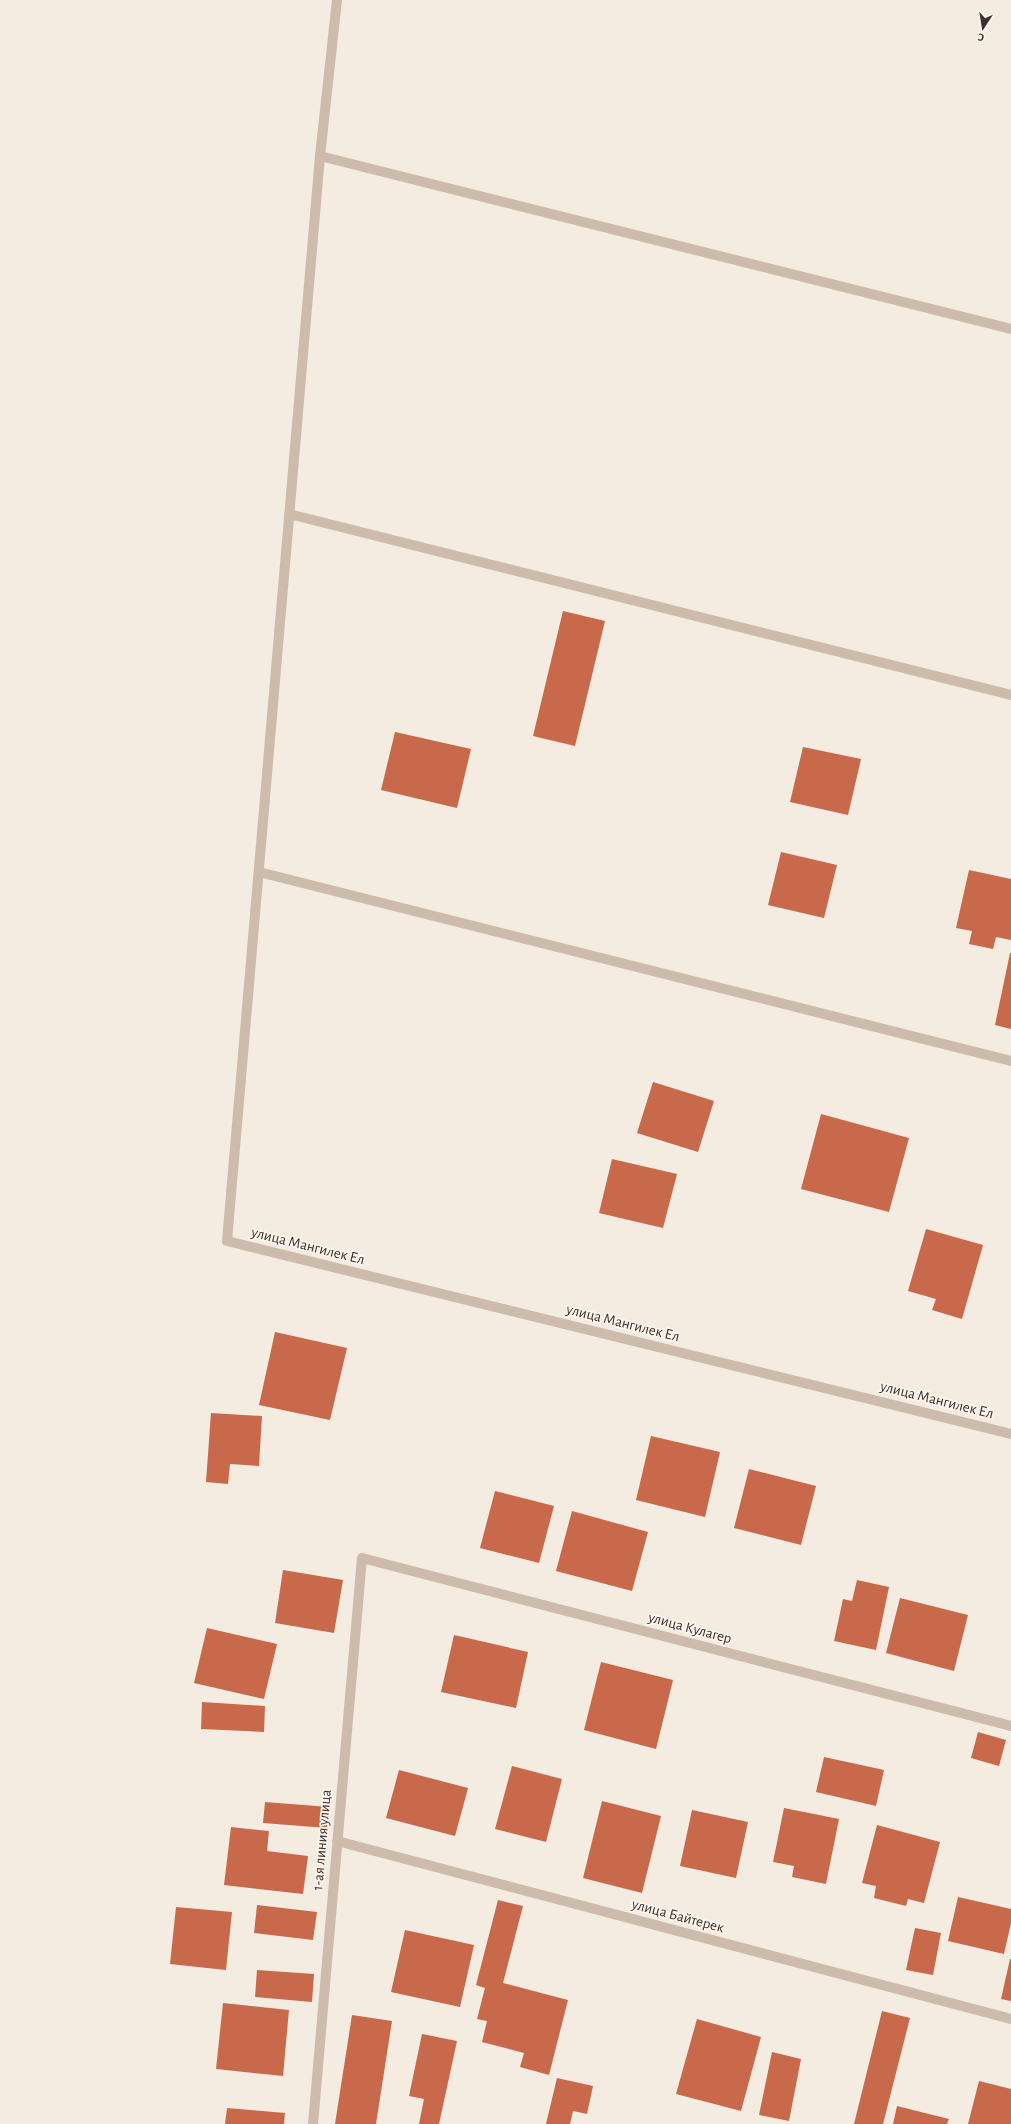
<svg xmlns="http://www.w3.org/2000/svg" width="1011" height="2124" font-family="'Alegreya Sans',sans-serif">
	<style>
		.building { fill: #c8694b }
		.lines { fill: none; stroke-linecap: round; stroke-linejoin: round }
		.minor { stroke: #cdbbac; stroke-width: 10 }
		.labels { text-anchor: middle; dominant-baseline: central; stroke-width: 3.5; stroke-linejoin: round; paint-order: stroke }
		.street-label { font-size: 15px; fill: #3b302b; stroke: #fbf5ee }
	</style>
	<rect width="100%" height="100%" fill="#f4ebe1"/>
	<!-- building -->
	<path class="building" d="M563,611L605,621L575,746L533,736Z
		M395,732L471,749L457,808L381,790Z
		M803,747L861,759L848,815L790,802Z
		M781,852L837,865L824,918L768,905Z
		M969,870L1011,879V940L996,937L993,949L969,944L972,931L956,928Z
		M1010,953H1011V1029L995,1025Z
		M653,1082L714,1101L698,1152L637,1133Z
		M821,1114L909,1138L889,1212L801,1189Z
		M612,1159L677,1174L663,1228L599,1213Z
		M926,1229L983,1245L962,1319L932,1310L936,1299L908,1291Z
		M275,1332L347,1348L330,1420L259,1405Z
		M211,1413L262,1416L259,1466L230,1464L228,1484L206,1482Z
		M651,1436L720,1452L705,1517L636,1500Z
		M749,1469L816,1486L801,1545L734,1528Z
		M495,1491L554,1506L539,1563L480,1548Z
		M572,1511L648,1532L632,1591L556,1571Z
		M283,1570L343,1580L334,1633L275,1623Z
		M857,1580L889,1587L876,1650L834,1641L843,1599L852,1601Z
		M900,1598L968,1615L954,1671L886,1653Z
		M207,1628L277,1644L264,1699L194,1683Z
		M454,1635L528,1652L516,1708L441,1692Z
		M601,1662L673,1680L656,1749L584,1730Z
		M202,1702L265,1706L264,1732L201,1729Z
		M978,1732L1006,1740L999,1766L971,1758Z
		M824,1757L884,1770L876,1806L816,1792Z
		M512,1766L562,1779L546,1842L495,1829Z
		M399,1770L468,1788L455,1836L386,1818Z
		M602,1801L661,1816L642,1893L583,1878Z
		M265,1802L329,1807L327,1828L263,1823Z
		M784,1808L839,1819L826,1884L792,1877L794,1866L773,1862Z
		M692,1810L748,1822L736,1878L680,1866Z
		M877,1825L940,1842L924,1903L908,1899L906,1906L874,1898L876,1886L862,1883Z
		M231,1827L269,1831L267,1851L308,1856L303,1894L224,1885Z
		M958,1897L1011,1909V1923L1004,1954L948,1941Z
		M498,1900L523,1906L503,1983L568,2000L549,2075L520,2067L524,2053L482,2042L487,2021L477,2019L485,1988L476,1985Z
		M257,1905L317,1912L313,1940L254,1933Z
		M176,1907L232,1912L226,1970L170,1964Z
		M915,1928L941,1933L933,1975L906,1970Z
		M405,1930L474,1945L460,2007L391,1992Z
		M1010,1959H1011V2001L1001,1999Z
		M257,1970L314,1974L312,2002L255,1997Z
		M223,2003L289,2010L283,2076L216,2069Z
		M882,2011L910,2018L883,2124H854Z
		M352,2015L392,2021L376,2124H335Z
		M697,2019L761,2037L741,2111L676,2094Z
		M422,2034L457,2041L439,2124H419L424,2099L409,2096Z
		M772,2052L801,2059L789,2121L759,2115Z
		M557,2078L593,2086L587,2114L573,2111L570,2124H546Z
		M979,2081L1011,2089V2124H968Z
		M897,2106L949,2119L947,2124H893Z
		M227,2108L285,2113L284,2124H225Z"/>
	<g class="lines">
		<!-- minor -->
		<path class="minor" d="M337,0L320,156L227,1241L1011,1434
			M320,156L1011,329
			M289,514L1011,695
			M259,872L1011,1061
			M337,1841L1011,2019
			M313,2124L362,1558L1011,1726"/>
	</g>
	<g class="labels">
		<!-- street labels -->
		<g class="street-label">
			<text transform="translate(308 1246) rotate(14)">улица Мангилек Ел</text>
			<text transform="translate(623 1323) rotate(14)">улица Мангилек Ел</text>
			<text transform="translate(937 1400) rotate(14)">улица Мангилек Ел</text>
			<text transform="translate(690 1628) rotate(15)">улица Кулагер</text>
			<text transform="translate(322 1840) rotate(-85)">1-ая линия улица</text>
			<text transform="translate(678 1916) rotate(15)">улица Байтерек</text>
		</g>
	</g>
	<!-- north arrow -->
	<g transform="translate(983 28) rotate(192)" stroke="#fbf5ee" stroke-width="3" paint-order="stroke">
	<path d="M0-3L7 15L0 10L-7 15Z" fill="#3b302b"/>
	<text y="-6" font-size="11" font-weight="bold" text-anchor="middle" fill="#3b302b">С</text>
	</g>
</svg>
